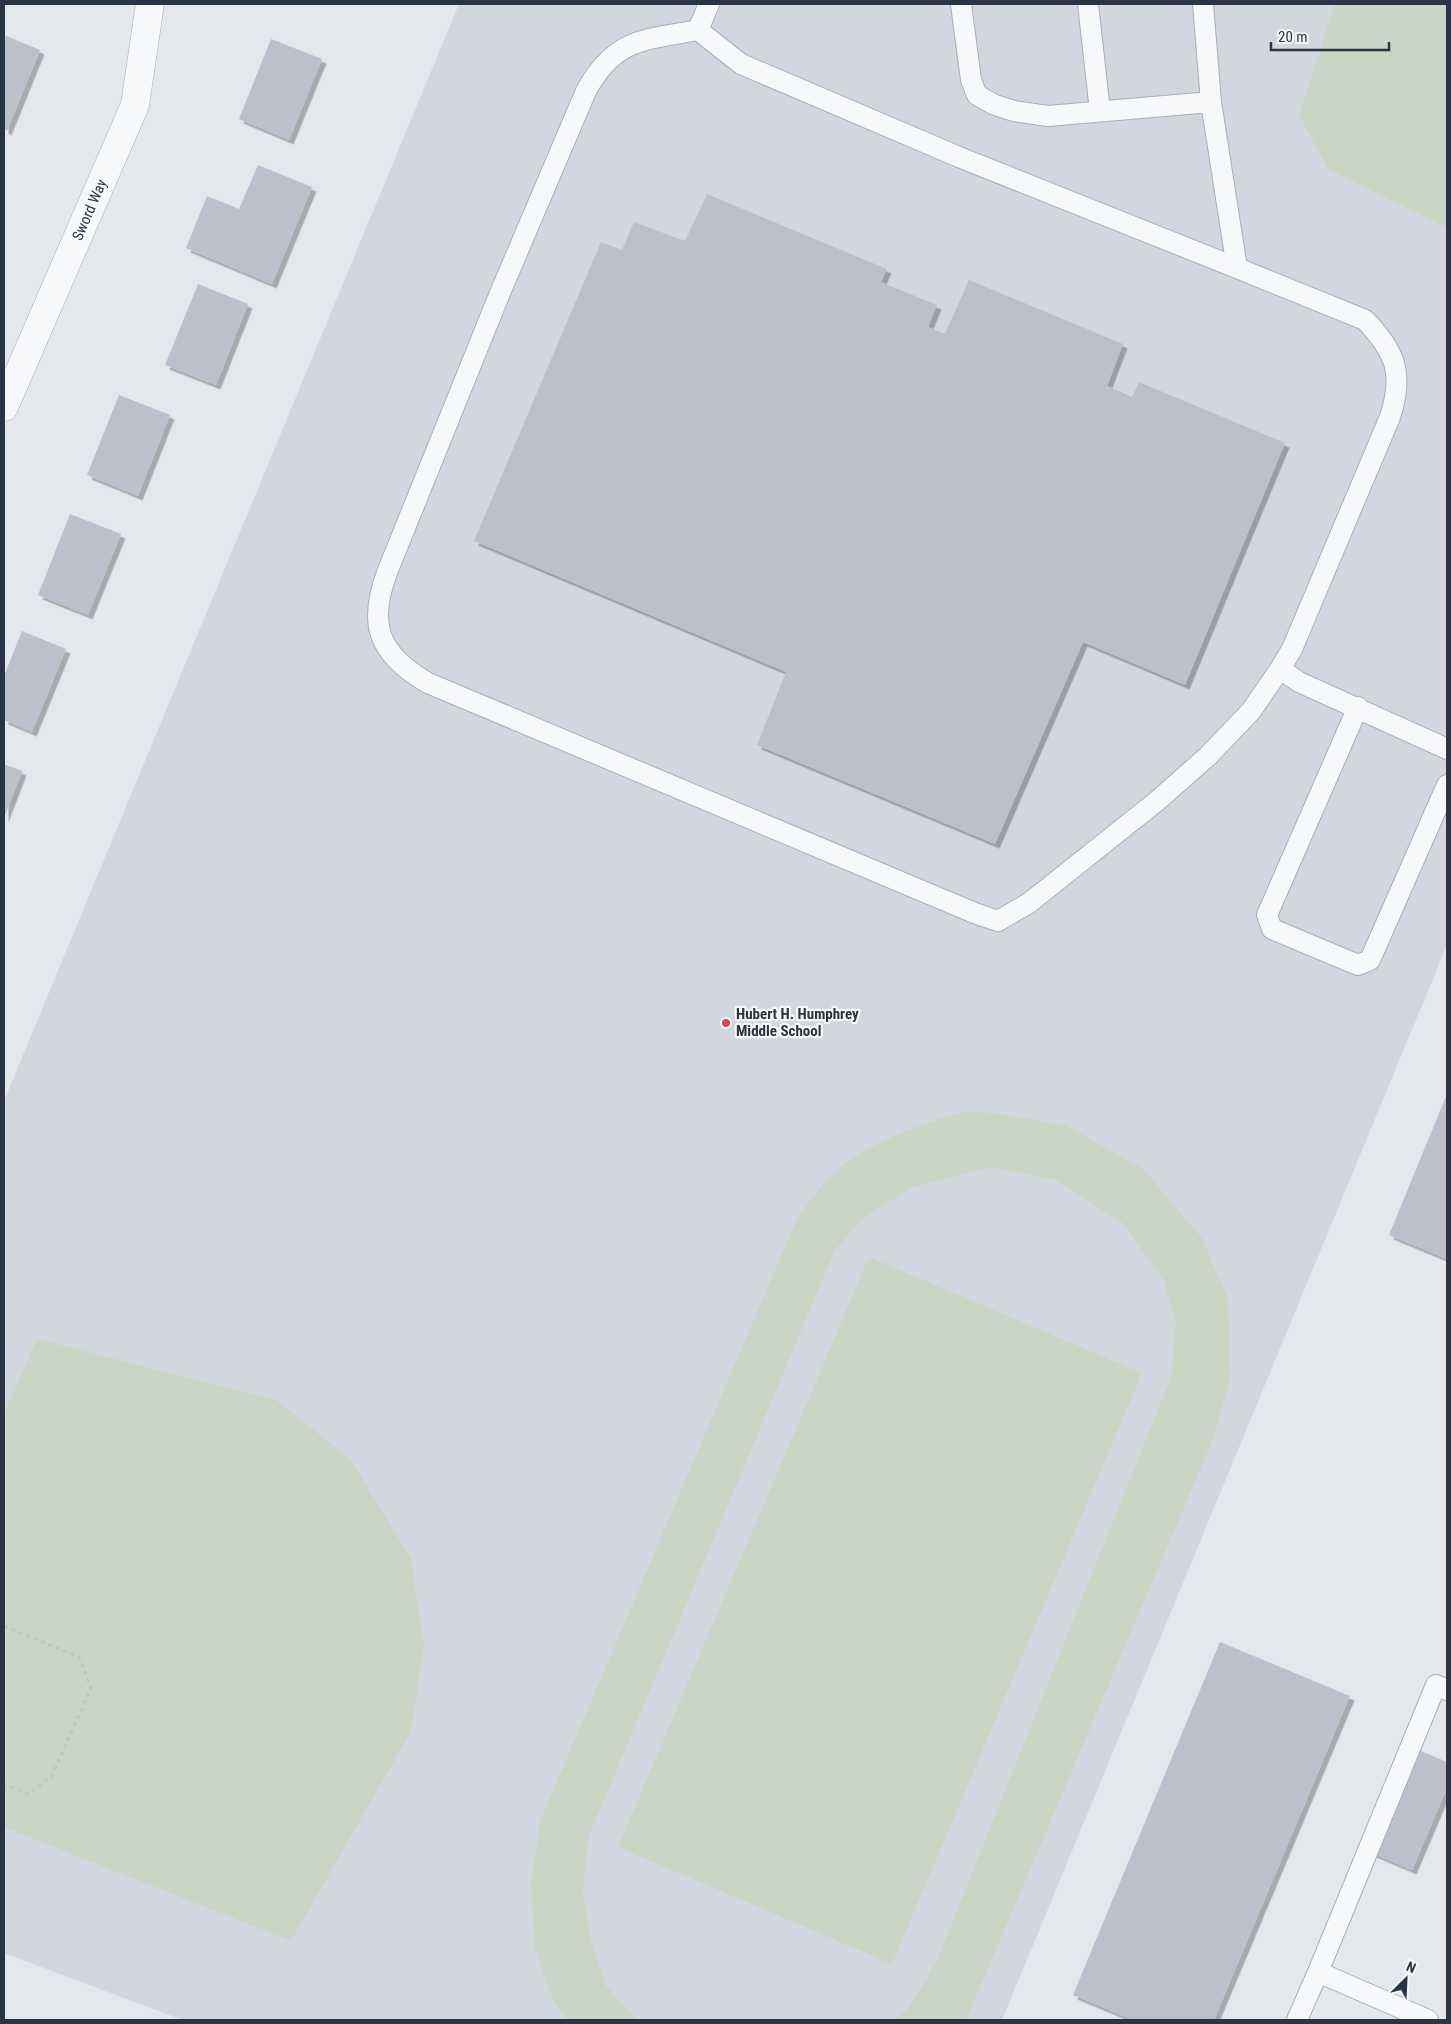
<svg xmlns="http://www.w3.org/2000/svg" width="1451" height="2024" font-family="'Roboto Condensed',sans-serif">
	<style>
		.built { fill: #d2d6de }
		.green { fill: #c9d6c5 }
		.building { fill: #bbc0ca; filter: url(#shadow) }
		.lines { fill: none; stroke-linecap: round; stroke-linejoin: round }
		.service-casing { stroke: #a9aeb7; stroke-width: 22 }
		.minor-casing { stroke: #a9aeb7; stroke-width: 29 }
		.path { stroke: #c2c5cb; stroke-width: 3; stroke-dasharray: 4 4; stroke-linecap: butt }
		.service { stroke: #f7f8fa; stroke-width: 20 }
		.minor { stroke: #f7f8fa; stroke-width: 28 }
		.poi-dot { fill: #d1495b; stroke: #f4f6f9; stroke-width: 2 }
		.labels { text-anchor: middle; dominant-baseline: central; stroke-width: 4.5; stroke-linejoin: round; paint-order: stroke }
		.street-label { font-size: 15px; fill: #2b3445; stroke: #f4f6f9 }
		.poi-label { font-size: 15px; font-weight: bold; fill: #2b3445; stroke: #f4f6f9; text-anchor: start }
	</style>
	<defs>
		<filter id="shadow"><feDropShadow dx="4.5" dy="4.5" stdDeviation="0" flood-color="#0004"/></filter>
	</defs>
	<rect width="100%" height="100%" fill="#e4e7ec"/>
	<!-- built -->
	<path class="built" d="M459,4H1447V945L1002,2020H183L4,1953V1101Z"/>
	<!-- green -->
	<path class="green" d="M1335,4H1447V228L1328,169L1299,115Z
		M960,1112L995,1113L1067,1126L1143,1169L1201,1237L1228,1299L1230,1379L1213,1439L966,2020H893L908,2009L936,1963L1171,1377L1176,1324L1164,1281L1123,1223L1054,1179L989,1167L911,1188L863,1218L835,1250L588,1838L583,1892L591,1940L606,1986L637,2020H568L553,2000L535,1948L531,1885L540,1821L797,1219C807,1206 816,1191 827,1180C862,1143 914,1128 960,1112Z
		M869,1257L1142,1373L892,1964L618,1847Z
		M37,1339L276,1400L351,1460L411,1559L424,1647L410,1733L291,1941L4,1827V1414Z"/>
	<!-- building -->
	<path class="building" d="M4,35L40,50L7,131L4,129Z
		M271,39L322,59L289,140L239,119Z
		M258,165L312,187L272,284L186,248L207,196L239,209Z
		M707,194L887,269L881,282L937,305L928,327L945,334L969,280L1123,344L1107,386L1132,397L1139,382L1285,443L1185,685L1083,642L995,844L757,745L786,672L474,541L601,242L622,250L634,222L685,241Z
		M198,284L248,304L216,385L165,365Z
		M119,395L170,415L138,496L87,475Z
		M70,514L121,534L88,615L38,595Z
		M22,631L66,649L32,732L4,720V676Z
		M4,764L22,771L4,818Z
		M1447,1094V1259L1389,1235Z
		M1220,1642L1350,1696L1214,2020H1133L1073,1995Z
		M1416,1749L1447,1762V1788L1412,1870L1372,1853Z"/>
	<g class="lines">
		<defs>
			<path id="service" d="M961,4L971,80L977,95L995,105L1014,111L1048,116L1211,102
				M1088,4L1100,111
				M1203,4L1211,102L1237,268L1365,320C1396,352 1404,374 1390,417L1292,649L1280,669L1299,682L1447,749
				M698,30L709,4
				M1237,268L959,157L741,64L698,30C644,40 615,38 586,91L500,293L388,570C367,624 378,654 428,683L977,914L998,921L1029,903L1157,801L1208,756L1251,711L1280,669
				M1358,707L1267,915L1272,929L1358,965L1370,960L1447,785
				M1297,2020L1318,1972
				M1428,2020L1318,1972L1436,1685L1447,1690"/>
			<g id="minor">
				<path id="s1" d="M4,407L135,105L150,4"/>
			</g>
		</defs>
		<!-- service casing -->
		<use href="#service" class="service-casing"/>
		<!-- minor casing -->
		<use href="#minor" class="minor-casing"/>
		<!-- path -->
		<path class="path" d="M4,1626L79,1657L91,1688L52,1776L28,1794L4,1784"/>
		<!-- service -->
		<use href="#service" class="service"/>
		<!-- minor -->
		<use href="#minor" class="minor"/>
	</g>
	<!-- markers -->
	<circle class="poi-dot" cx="726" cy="1023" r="5"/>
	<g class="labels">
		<!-- street labels -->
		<g class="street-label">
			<text stroke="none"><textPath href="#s1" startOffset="215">Sword Way</textPath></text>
		</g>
		<!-- poi labels -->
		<g class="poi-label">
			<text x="736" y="1014">Hubert H. Humphrey<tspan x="736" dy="17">Middle School</tspan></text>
		</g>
	</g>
	<!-- border -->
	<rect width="1451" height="2024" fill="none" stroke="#2b3445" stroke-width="10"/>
	<!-- north arrow -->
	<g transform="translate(1406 1979) rotate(24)" stroke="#f4f6f9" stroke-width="4" paint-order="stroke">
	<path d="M0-4L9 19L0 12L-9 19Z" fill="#2b3445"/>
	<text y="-8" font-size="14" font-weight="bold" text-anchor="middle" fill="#2b3445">N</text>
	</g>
	<!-- scale -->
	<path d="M1271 42v8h118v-8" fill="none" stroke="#2b3445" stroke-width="2.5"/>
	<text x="1278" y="42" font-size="15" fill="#2b3445" stroke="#f4f6f9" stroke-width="4" paint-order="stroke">20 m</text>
</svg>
